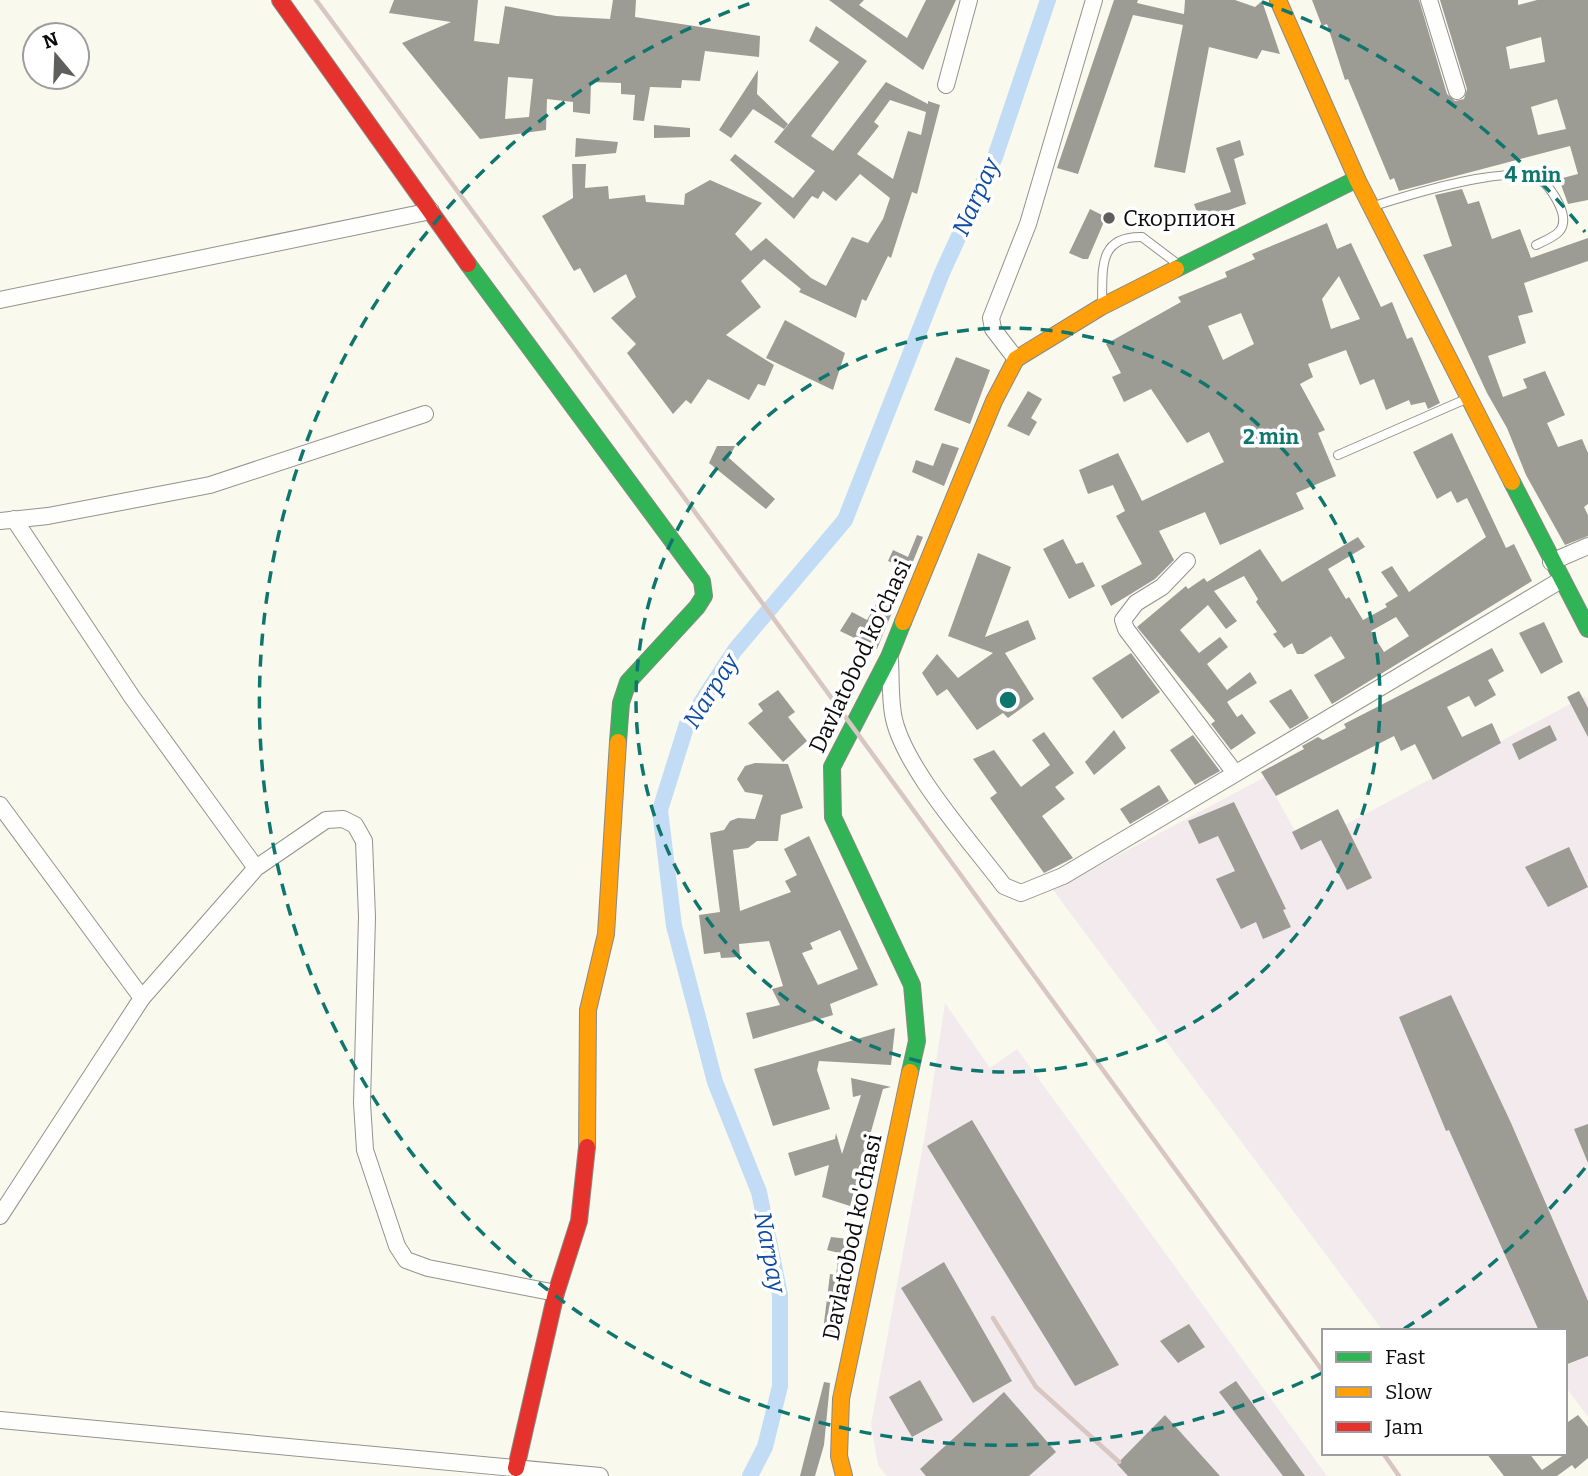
<svg xmlns="http://www.w3.org/2000/svg" width="1588" height="1476" font-family="Bitter,serif">
	<style>
		.industrial { fill: #f2eaec }
		.lines { fill: none; stroke-linecap: round; stroke-linejoin: round }
		.canal { stroke: #c3dcf6; stroke-width: 16 }
		.building { fill: #9c9b94; fill-rule: evenodd }
		.lane-casing { stroke: #93928d; stroke-width: 10 }
		.street-casing { stroke: #93928d; stroke-width: 18 }
		.fast-casing { stroke: #898984; stroke-width: 18 }
		.slow-casing { stroke: #898984; stroke-width: 18 }
		.jam-casing { stroke: #898984; stroke-width: 18 }
		.lane { stroke: #fefefc; stroke-width: 8 }
		.street { stroke: #fefefc; stroke-width: 16 }
		.fast { stroke: #30b455; stroke-width: 16 }
		.slow { stroke: #ff9f0a; stroke-width: 16 }
		.jam { stroke: #e5322d; stroke-width: 16 }
		.rail { stroke: #d7c6c2; stroke-width: 4.5 }
		.ring { fill: none; stroke: #0f766e; stroke-width: 3.5; stroke-dasharray: 12 9 }
		.poi-dot { fill: #5f5e5a; stroke: #fff; stroke-width: 2.5 }
		.labels { text-anchor: middle; dominant-baseline: central; stroke-width: 7; stroke-linejoin: round; paint-order: stroke }
		.poi-label { font-size: 23px; fill: #0b0b0b; stroke: #fff; text-anchor: start }
		.street-label { font-size: 23px; fill: #0b0b0b; stroke: #fff }
		.water-label { font-size: 24px; font-style: italic; fill: #104ca1; stroke: #fff }
		.centre { fill: #0f766e; stroke: #fff; stroke-width: 3.5 }
		.ring-label { font-size: 21px; text-anchor: middle; font-weight: bold; fill: #0f766e; stroke: #fff; stroke-width: 7; stroke-linejoin: round; paint-order: stroke }
	</style>
	<rect width="100%" height="100%" fill="#faf9ee"/>
	<!-- industrial -->
	<path class="industrial" d="M1585,696L1588,703V1417L1565,1386V1331H1383L1053,890L1265,777L1304,847Z
		M945,1003L990,1068L1017,1049L1327,1476H887L878,1465L871,1424L926,1129Z"/>
	<g class="lines">
		<!-- canal -->
		<path class="canal" d="M750,1476L765,1447L780,1386V1295L759,1192L715,1082L674,926L660,810L687,724L735,650L845,520L942,273L995,157L1048,0"/>
	</g>
	<!-- building -->
	<path class="building" d="M394,0H478L474,41L499,44L505,6L556,16L610,19L613,0H636L635,17L760,36L759,57L705,51L700,81L682,80L681,88L650,87L644,121L633,120L635,95L621,94V83L591,82L590,114L573,112V102L547,99L546,130L480,139L402,43L451,22L389,13ZM508,77L533,79L529,117L505,119Z
		M829,0H864L859,5L907,38L926,0H956L923,70Z
		M1114,0H1138L1137,3L1184,14L1185,0H1235L1255,7L1262,1L1280,54L1262,50L1257,59L1209,47L1185,173L1154,167L1183,25L1133,15L1078,174L1057,168Z
		M1312,0H1419L1447,94L1455,101L1464,99L1467,89L1440,0H1518V5L1537,0H1588V200L1568,204L1559,179L1578,174L1570,146L1399,191L1394,178L1390,180L1348,79L1345,80L1327,24L1322,26ZM1541,37L1545,62L1510,69L1506,47ZM1557,99L1566,129L1538,135L1531,107Z
		M816,26L867,61L811,136L833,151L886,82L928,104V101L940,105L917,194L912,192L891,258L888,256L866,301L862,299L856,318L799,292L801,289L764,259L741,281L761,307L726,335L774,365L765,386L758,384L749,400L708,379L691,404L686,400L673,414L627,353L636,344L611,318L636,297L626,274L594,293L580,268L574,271L542,216L573,198L572,164H586L585,188L608,186L609,199L645,195L646,202L684,205L685,194L710,180L762,203L735,234L751,251L766,238L811,278L826,286L852,237L868,243L883,219L890,198L860,174L836,201L823,191L818,199L812,196L794,219L730,160L735,154L793,198L815,171L774,142L839,62L809,41ZM890,100L926,112L921,135L908,131L893,179L857,154L879,126L874,122Z
		M758,70L757,94L788,124L784,129L753,109L731,138L719,130Z
		M654,125L690,128V137L654,138Z
		M576,138L618,142L616,153L575,157Z
		M1240,140L1244,155L1234,159L1246,204L1200,220L1194,204L1231,192L1216,148Z
		M1462,189L1468,204L1479,201L1492,239L1520,229L1531,258L1588,238V261L1524,283L1533,312L1518,316L1526,343L1488,356L1503,397L1527,388L1523,379L1545,371L1565,415L1547,423L1558,447L1582,439L1588,453V504L1584,507L1588,515V536L1565,545L1526,475L1507,428L1487,393L1423,255L1452,246L1435,195Z
		M1090,209L1106,217L1088,259H1083L1069,253Z
		M1327,223L1337,249L1351,243L1381,307L1392,302L1407,339L1412,337L1440,403L1428,409L1425,402L1411,405L1409,400L1386,410L1374,379L1360,385L1346,350L1308,364L1313,377L1300,384L1325,430L1318,433L1336,476L1296,493L1304,509L1220,545L1205,512L1159,531L1174,560L1155,579L1111,606L1101,586L1142,564L1116,516L1125,511L1113,485L1088,494L1079,470L1118,453L1142,501L1224,462L1209,432L1187,443L1151,389L1124,402L1112,377L1121,373L1106,344L1181,302L1178,297L1227,277L1225,272L1255,259L1252,254ZM1339,276L1360,319L1331,329L1322,299ZM1241,313L1254,344L1223,360L1208,326Z
		M785,320L845,353L833,390L766,358Z
		M956,357L990,370L970,424L934,410Z
		M1028,391L1042,399L1031,418L1037,422L1029,436L1007,426Z
		M1452,433L1506,548L1514,544L1532,581L1332,704L1314,675L1345,658L1331,636L1303,654H1297L1292,643L1284,648L1273,634L1277,632L1256,602L1258,599L1244,576L1214,591L1237,621L1226,629L1208,605L1180,630L1199,653L1220,637L1228,647L1207,664L1227,690L1250,672L1257,683L1227,702L1237,717L1242,714L1256,733L1231,750L1211,724L1215,721L1137,627L1186,586L1188,589L1204,578L1207,582L1260,549L1282,582L1358,537L1365,547L1328,569L1346,599L1349,597L1363,620L1387,607L1385,604L1398,596L1381,572L1392,566L1409,592L1486,537L1467,498L1457,503L1451,491L1437,499L1413,452ZM1396,617L1409,636L1384,652L1371,631Z
		M942,443L959,448L944,486L912,472L916,460L933,466Z
		M717,446H735L729,458L775,499L766,509L709,463Z
		M917,535L923,537L877,649L840,631L852,612L867,620L898,565L888,561L893,550L908,557Z
		M1063,539L1076,564L1083,562L1095,586L1069,599L1043,549Z
		M978,553L1011,567L985,637L1028,620L1036,639L1005,653L1034,699L1008,718L1003,713L977,730L947,689L937,696L922,673L937,654L958,678L993,653L948,636Z
		M1544,622L1563,662L1541,674L1519,633Z
		M1492,648L1504,671L1488,680L1496,695L1475,707L1469,696L1447,707L1462,737L1492,723L1501,743L1433,780L1415,744L1401,751L1394,736L1276,796L1261,772L1304,749L1302,746L1318,737L1323,740L1346,728L1344,724Z
		M1131,653L1160,692L1122,719L1092,678Z
		M1291,689L1309,718L1290,729L1269,701Z
		M778,690L795,712L788,717L807,741L783,762L748,723L763,711L758,704Z
		M1579,691L1588,708V737L1567,697Z
		M1550,725L1557,740L1519,760L1512,744Z
		M1114,730L1126,748L1094,775L1085,762Z
		M1044,732L1074,773L1055,787L1065,799L1042,816L1073,858L1044,873L990,798L997,793L973,759L994,750L1021,787L1050,765L1032,740Z
		M1193,735L1220,771L1195,785L1170,750Z
		M755,763L788,764L803,808L781,815L778,841H757L748,848L733,850L740,911L791,892L785,881L797,875L784,849L809,836L878,985L830,1004L833,1015L753,1039L746,1013L780,1005L772,989L783,986L769,941L739,944L740,957L721,958L720,952L704,954L699,915L720,912L710,833L724,830L730,821L738,818L755,819L763,795L745,792L737,779L745,766ZM840,930L858,969L818,985L802,953L813,949L810,943Z
		M1159,785L1169,801L1130,824L1120,809Z
		M1234,802L1286,909L1283,910L1291,927L1263,939L1256,922L1241,929L1216,879L1235,871L1218,836L1199,844L1188,821Z
		M1338,809L1372,878L1347,890L1321,840L1301,850L1292,832Z
		M1569,847L1588,887L1548,907L1525,867Z
		M1451,995L1511,1123L1588,1301V1356L1565,1365V1331H1539L1449,1130L1446,1131L1399,1017Z
		M895,1028L891,1065L819,1061L817,1070L830,1109L773,1126L754,1069Z
		M851,1078L891,1087L883,1089L850,1206L822,1197L829,1165L795,1176L788,1153L835,1139L836,1133L842,1154L861,1095L853,1097Z
		M972,1120L1119,1365L1075,1386L927,1146Z
		M1588,1124V1163L1574,1129Z
		M831,1237L857,1240L840,1334L823,1331L830,1274L836,1275L839,1253L827,1250Z
		M944,1262L1012,1381L973,1403L901,1288Z
		M1189,1324L1205,1347L1178,1363L1160,1341Z
		M920,1380L943,1420L912,1437L889,1397Z
		M1236,1381L1305,1476H1283L1219,1392Z
		M824,1382L830,1383L824,1445L815,1476H800Z
		M1004,1392L1056,1452L1029,1476H926L920,1469Z
		M1165,1415L1220,1476H1128L1117,1464Z
		M1578,1415L1588,1427V1458L1575,1469L1572,1465L1557,1476H1504L1486,1453H1529L1542,1470L1565,1454V1424Z"/>
	<g class="lines">
		<defs>
			<path id="lane" d="M1374,206C1406,196 1514,161 1542,181C1550,187 1559,202 1562,212C1568,233 1552,237 1536,245
				M1102,304C1103,270 1097,236 1142,237L1179,265
				M1338,455L1466,399"/>
			<path id="street" d="M1429,0L1457,91
				M946,85L969,0
				M0,300L431,211
				M1016,359L993,329L991,318L1028,224L1094,0
				M0,521L48,516L210,485L425,414
				M1187,561L1162,587L1136,603L1123,620L1126,629L1235,773
				M1551,562L1588,546
				M890,660C891,677 890,696 893,714C901,765 972,843 1004,886L1021,893L1063,876L1561,580
				M0,805L142,998
				M256,868L326,820L343,819L355,825L364,841L367,917L362,1103L365,1150L397,1246L406,1260L428,1268L556,1293
				M0,1216L142,998L256,868L132,697L14,519
				M0,1420L600,1476"/>
			<path id="fast" d="M468,264L702,581L704,596L697,607L628,682L621,703L618,742
				M1176,269L1357,179
				M1512,482L1588,629
				M903,622L889,657L832,767L833,817L912,985L917,1041L910,1072"/>
			<path id="slow" d="M1278,0L1357,179L1512,482
				M903,622L994,401L1016,359L1101,307L1176,269
				M587,1147L588,1010L606,934L618,742
				M844,1476L839,1456L841,1399L910,1072"/>
			<path id="jam" d="M280,0L468,264
				M516,1468L556,1293L579,1221L587,1147"/>
		</defs>
		<!-- lane casing -->
		<use href="#lane" class="lane-casing"/>
		<!-- street casing -->
		<use href="#street" class="street-casing"/>
		<!-- fast casing -->
		<use href="#fast" class="fast-casing"/>
		<!-- slow casing -->
		<use href="#slow" class="slow-casing"/>
		<!-- jam casing -->
		<use href="#jam" class="jam-casing"/>
		<!-- lane -->
		<use href="#lane" class="lane"/>
		<!-- street -->
		<use href="#street" class="street"/>
		<!-- fast -->
		<use href="#fast" class="fast"/>
		<!-- slow -->
		<use href="#slow" class="slow"/>
		<!-- jam -->
		<use href="#jam" class="jam"/>
		<!-- rail -->
		<path class="rail" d="M316,0L763,604L1324,1373
			M993,1318L1036,1387L1119,1462
			M1383,1453L1399,1476"/>
	</g>
	<!-- distance rings -->
	<g class="ring">
		<circle cx="1008" cy="700" r="372"/>
		<path d="M1585 1168A743 743 0 0 1 1402 1330M1322 1373A743 743 0 1 1 754 2M1262 2A743 743 0 0 1 1585 232"/>
	</g>
	<!-- markers -->
	<circle class="poi-dot" cx="1109" cy="218" r="7"/>
	<g class="labels">
		<!-- poi labels -->
		<g class="poi-label">
			<text x="1123" y="218">Скорпион</text>
		</g>
		<!-- street labels -->
		<g class="street-label">
			<text transform="translate(860 656) rotate(-65)">Davlatobod ko'chasi</text>
			<text transform="translate(852 1237) rotate(-78)">Davlatobod ko'chasi</text>
		</g>
		<!-- water labels -->
		<g class="water-label">
			<text transform="translate(976 197) rotate(-66)">Narpay</text>
			<text transform="translate(711 691) rotate(-58)">Narpay</text>
			<text transform="translate(770 1252) rotate(79)">Narpay</text>
		</g>
	</g>
	<circle cx="1008" cy="700" r="10" class="centre"/>
	<g class="ring-label">
		<text x="1533" y="182">4 min</text>
		<text x="1271" y="444">2 min</text>
	</g>
	<!-- legend -->
	<rect x="1322" y="1329" width="245" height="126" fill="#ffffff" stroke="#9d9d9d" stroke-width="2"/>
	<rect x="1336" y="1352" width="35" height="10" fill="#30b455" stroke="#9d9d9d" stroke-width="2"/>
	<text x="1385" y="1364" font-size="21" fill="#0b0b0b">Fast</text>
	<rect x="1336" y="1387" width="35" height="10" fill="#ff9f0a" stroke="#9d9d9d" stroke-width="2"/>
	<text x="1385" y="1399" font-size="21" fill="#0b0b0b">Slow</text>
	<rect x="1336" y="1422" width="35" height="10" fill="#e5322d" stroke="#9d9d9d" stroke-width="2"/>
	<text x="1385" y="1434" font-size="21" fill="#0b0b0b">Jam</text>
	<!-- north arrow -->
	<g transform="translate(56 56) rotate(341)"><circle r="33" fill="#ffffff" stroke="#9d9d9d" stroke-width="2"/>
	<path d="M0-5L12 26L0 18L-12 26Z" fill="#5f5e5a"/>
	<text y="-10" font-size="19" font-weight="bold" text-anchor="middle" fill="#0b0b0b">N</text>
	</g>
</svg>
